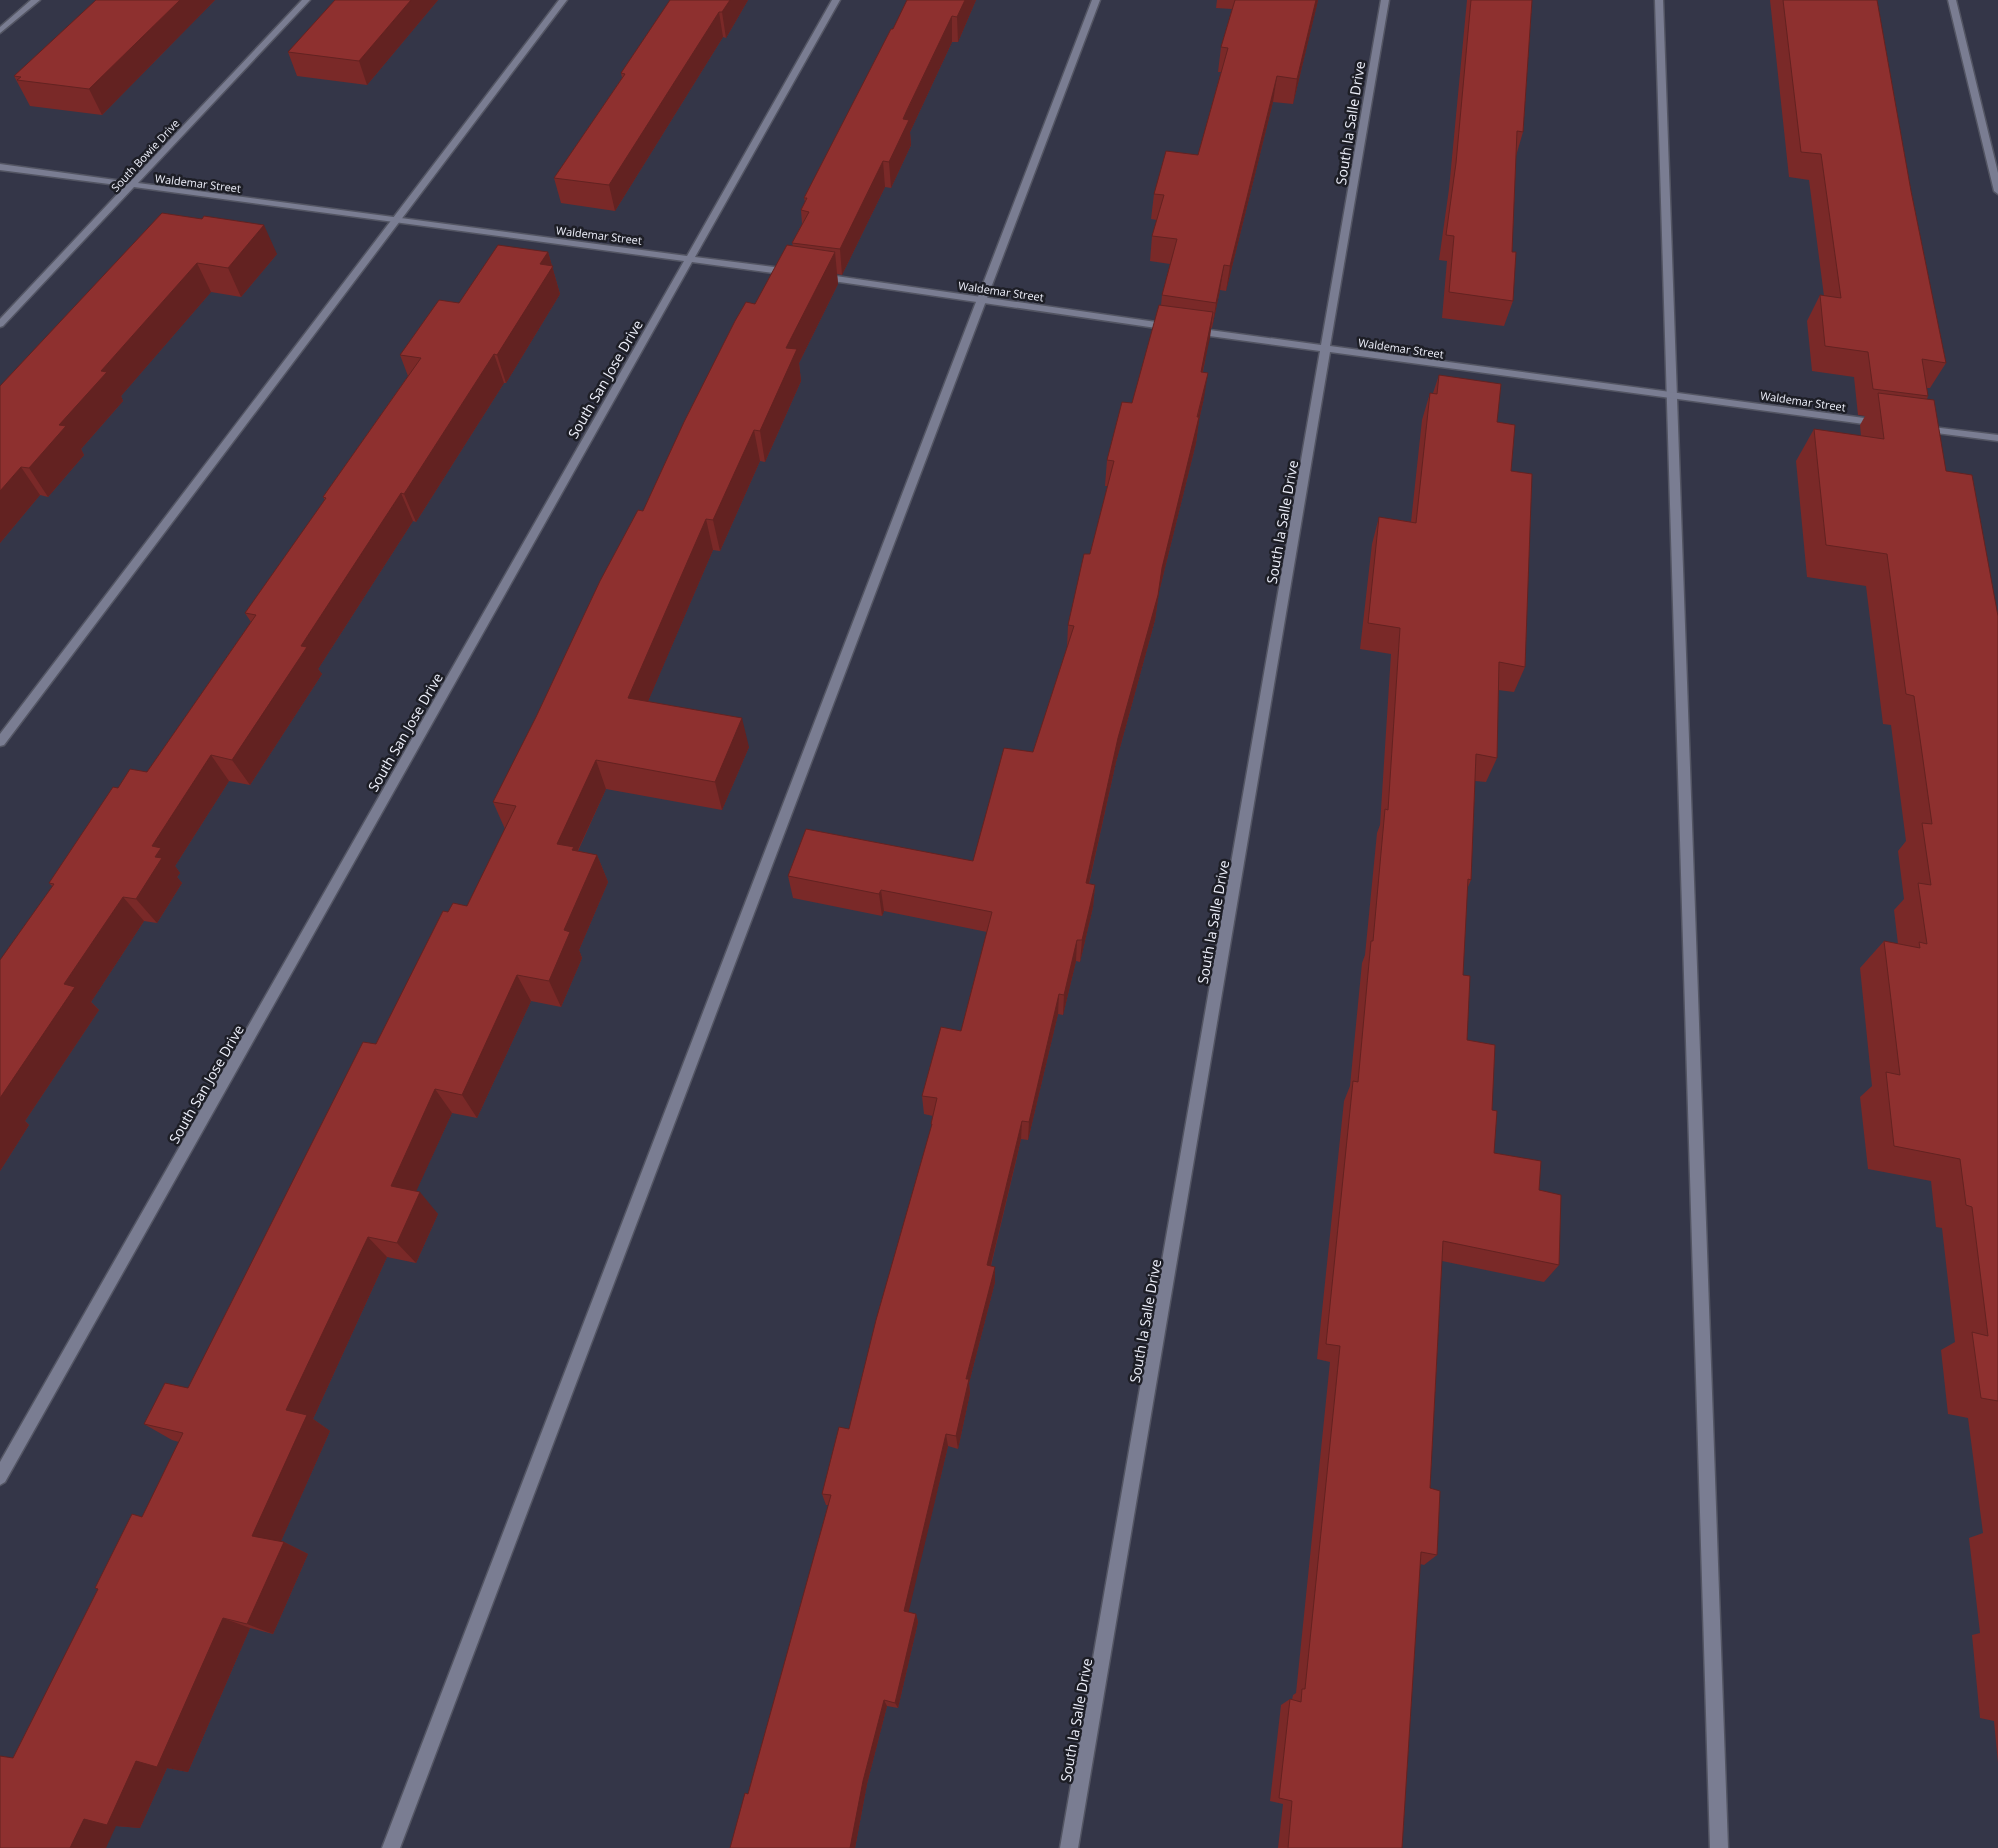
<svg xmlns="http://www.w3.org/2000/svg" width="1998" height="1848" font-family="'Open Sans',sans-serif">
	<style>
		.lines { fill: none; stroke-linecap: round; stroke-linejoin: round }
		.lane-casing { stroke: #535563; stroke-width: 3 }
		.street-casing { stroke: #535563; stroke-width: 3 }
		.lane { fill: #7a7d92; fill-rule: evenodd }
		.street { fill: #7a7d92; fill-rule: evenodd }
		.wall { fill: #7a2928 }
		.shaded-wall { fill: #632221 }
		.building { fill: #8e302f; stroke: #632221 }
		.labels { text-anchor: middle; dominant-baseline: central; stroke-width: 5; stroke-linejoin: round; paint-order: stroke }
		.far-street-label { font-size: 11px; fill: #eef0fb; stroke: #1d1e26 }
		.street-label { font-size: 14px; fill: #eef0fb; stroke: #1d1e26 }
	</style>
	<rect width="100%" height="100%" fill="#343648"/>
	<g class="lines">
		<defs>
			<path id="lane" d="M31,0H40L0,33V27Z
				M559,0H567L4,745L0,746V734Z
				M1092,0H1100L400,1848H382Z
				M1655,0H1663L1728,1848H1710Z"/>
			<path id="street" d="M302,0H310L138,183L687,256L832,0H840L695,257L789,269L793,272L789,275L692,262L5,1482L0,1485V1462L684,261L134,187L3,326L0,327V319L125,186L0,170V164L130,182Z
				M1381,0H1389L1330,346L1879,420L1884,423L1879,426L1330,352L1078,1848H1060L1320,351L1195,334L1190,331L1195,328L1321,345Z
				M1948,0H1956L1998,173V194L1994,191Z
				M822,274L1170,324L1175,327L1170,330L819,279L818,277Z
				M1924,426L1998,435V441L1921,431L1919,429Z"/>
		</defs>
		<!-- lane casing -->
		<use href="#lane" class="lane-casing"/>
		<!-- street casing -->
		<use href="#street" class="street-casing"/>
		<!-- lane -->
		<use href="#lane" class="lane"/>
		<!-- street -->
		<use href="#street" class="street"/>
	</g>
	<!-- wall -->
	<path class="wall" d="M96,0H215L102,115L30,106L14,76Z
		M335,0H438L367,85L297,76L288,52Z
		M670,0H748L726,38L723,37L615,211L561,203L554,178L622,78L621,73Z
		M907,0H976L958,42H952L910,132L911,145L891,188L885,187L842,275L837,274L838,284L799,363L801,381L765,462L760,461L720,551L713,550L648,701L749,747L722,810L606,789L578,851L597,855L608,882L579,950L582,958L561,1007L531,1001L477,1118L452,1113L416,1191L438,1214L416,1263L387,1257L313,1419L330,1431L281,1541L284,1542L308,1554L273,1634L250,1628L188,1772L167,1768L140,1828L116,1826L0,1756L13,1758L142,1517L179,1442L172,1440L144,1424L188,1388L448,912L467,906L505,829L493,802L643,511L755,304L793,246L792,243L802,224L801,210L805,202L804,198L893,29Z
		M1217,0H1318L1293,104L1273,102L1226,291L1220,290L1212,328H1211L1203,372L1204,398L1199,420L1196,443L1159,592L1155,620L1116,762L1089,884L1095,885L1093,907L1080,962L1076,961L1063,1015L1058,1014L1028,1140L1021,1139L1016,1161L991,1266L995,1267V1282L969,1383L970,1393L958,1449L948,1446L908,1612L916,1614L918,1622L898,1708L887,1706L867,1784L855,1848H730L748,1794L829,1505H826L822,1494L849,1429L931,1129V1124L933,1116L924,1114L922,1096L961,1031L987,932L884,911L882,916L793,898L788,876L973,861L1033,752L1067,648L1068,625L1090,554L1108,486H1105L1107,460L1132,403L1161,305L1162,295L1170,264L1150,261L1152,236L1157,220L1151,219L1154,194L1198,155L1221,72H1218L1221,47L1232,9L1216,8Z
		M1467,0H1532L1523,132L1516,156L1512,252L1513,301L1504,326L1442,318L1447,261L1439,260L1449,189Z
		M1770,0H1877L1911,191L1946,363L1930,388H1927L1928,396L1927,399L1946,471L1998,616V1763L1994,1721L1980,1718L1972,1635L1980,1633L1969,1538L1983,1533L1968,1418L1948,1414L1941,1350L1955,1342L1942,1228L1936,1227L1931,1181L1868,1169L1860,1097L1872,1086L1860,968L1884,941L1898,944L1894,910L1904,899L1898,851L1906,841L1891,725L1883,724L1866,586L1807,577L1796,461L1814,429L1861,436L1860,425L1865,416L1858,415L1854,377L1812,371L1807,321L1820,295L1824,296L1809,180L1789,177Z
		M162,213L277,254L241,297L211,292L121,396L123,401L81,449L84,455L48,497L40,495L0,543V386Z
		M548,252L560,294L506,383H504L416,522L413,521L318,669L322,674L250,785L229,781L175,866L180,873L177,877L182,883L157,923L144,921L91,1002L99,1010L25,1121L29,1125L0,1171L52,886L49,883L118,788L147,772L251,622L245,613L325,500L323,497L408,376L400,355L459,303Z
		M1439,375L1497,422L1511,471L1525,667L1514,692L1498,690L1497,758L1486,782L1475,781L1471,880L1467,889L1463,975L1467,1040L1492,1110L1494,1153L1539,1190L1559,1265L1544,1282L1442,1261L1430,1488L1437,1555L1424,1565L1420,1564L1402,1848H1278L1283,1804L1270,1801L1281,1705L1290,1699L1292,1700L1293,1695L1296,1693L1330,1362L1317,1359L1344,1101L1350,1086L1362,963L1365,955L1377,833L1380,825L1391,654L1360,649L1372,544L1379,517L1411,522L1422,420L1430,393H1433Z"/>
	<!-- shaded-wall -->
	<path class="shaded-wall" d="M180,0H215L102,115L89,89Z
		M411,0H438L367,85L359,61Z
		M730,0H748L726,38L722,12Z
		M965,0H976L958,42L957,17Z
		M1316,0H1318L1317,5L1293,104L1297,79Z
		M719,12L723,37L615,211L609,185Z
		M952,16V42L910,132L911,145L891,188L889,162L903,119Z
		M1277,76L1273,102L1226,291L1230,266Z
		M883,161L885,187L842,275L840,249Z
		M264,225L277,254L241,297L228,268Z
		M548,252L560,294L506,383L497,355L540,264Z
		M835,252L838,284L799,363L801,381L765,462L760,431L786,348Z
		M197,263L211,292L121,396L123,401L81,449L84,455L48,497L29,468L59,425L101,371Z
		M1224,265L1220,290L1212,328L1216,303Z
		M1213,312L1210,338L1197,397L1201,372Z
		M494,354L504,383L416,522L404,494Z
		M1208,373L1204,398L1199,420L1196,443L1159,592L1155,620L1116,762L1084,905L1086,883L1118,738L1162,568Z
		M754,430L760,461L720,551L713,520Z
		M21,467L40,495L0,543V491Z
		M401,493L413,521L318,669L322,674L250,785L232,760L301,646Z
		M706,519L713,550L637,727L628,698Z
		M742,718L749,747L722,810L715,782Z
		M211,755L229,781L175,866L180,873L177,877L182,883L157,923L136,899L152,846Z
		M596,760L606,789L576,854L557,844Z
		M597,855L608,882L579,950L582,958L561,1007L549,981L564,930Z
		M1095,885L1093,907L1080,962L1082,940Z
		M881,890L884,911L882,916L879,894Z
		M123,897L144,921L91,1002L99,1010L25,1121L29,1125L0,1171V1098L64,984Z
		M1077,940L1076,961L1063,1015L1064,995Z
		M517,975L531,1001L477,1118L462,1095Z
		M1059,994L1058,1014L1028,1140L1029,1122Z
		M435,1089L452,1113L409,1207L391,1186Z
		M1022,1121L1021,1139L987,1281V1265Z
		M420,1192L438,1214L416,1263L397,1243Z
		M368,1237L387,1257L313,1419L330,1431L278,1548L252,1536L286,1410Z
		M995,1267V1282L969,1383L970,1393L958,1449L956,1436L966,1379Z
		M946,1434L948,1446L907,1619L904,1611Z
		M284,1542L308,1554L273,1634L247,1624Z
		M916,1614L918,1622L898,1708L895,1703Z
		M223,1618L250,1628L188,1772L167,1768L140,1828L116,1826L106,1848H70L84,1819Z
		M884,1700L887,1706L867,1784L855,1848H850L863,1781Z"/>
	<!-- building -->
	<path class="building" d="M96,0H180L89,89L17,80L21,77L14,76Z
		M335,0H411L359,61L288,52Z
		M670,0H730L722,12H719L609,185L554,178L625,74L621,73Z
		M907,0H965L957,17L952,16L907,110L903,119L909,120L889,162L883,161L840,249L792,243L809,212L801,210L807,198H804L891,29H893Z
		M1235,0H1316L1297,79L1277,76L1230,266L1224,265L1216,303L1162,295L1177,239L1152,236L1164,195L1154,194L1166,151L1198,155L1228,48L1221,47Z
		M1471,0H1532L1523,132L1517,131L1512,252H1516L1513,301L1449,292L1454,236L1446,235L1456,163Z
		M1783,0H1877L1911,191L1946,363L1922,359L1928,396L1873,389L1868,352L1825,346L1820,295L1841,298L1821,154L1801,152Z
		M162,213L202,219L204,216L264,225L228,268L197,263L101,371L107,372L59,425L66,426L29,468L21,467L0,491V386Z
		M498,245L548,252L540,264L553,266L497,355L494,354L404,494L401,493L301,646L307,647L232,760L211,755L152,846L161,848L155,857L162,858L136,899L123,897L64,984L75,987L0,1098V960L54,884L49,883L113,787L118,788L130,769L147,772L256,615L245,613L326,498L323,497L421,358L400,355L439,300L459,303Z
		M787,245L835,252L786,348L797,349L760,431L754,430L713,520L706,519L628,698L742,718L715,782L596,760L557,844L574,847L572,850L597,855L564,930L570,932L549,981L517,975L462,1095L435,1089L391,1186L420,1192L397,1243L368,1237L286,1410L307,1415L252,1536L284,1542L247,1624L223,1618L157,1767L136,1761L107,1825L84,1819L70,1848H0V1756L13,1758L98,1589L95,1588L132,1514L142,1517L183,1433L144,1424L165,1383L188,1388L363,1042L376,1044L443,911L448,912L453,903L467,906L516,806L493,802L536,717L600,581L638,510L643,511L684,422L735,321L746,302L755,304Z
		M1159,305L1213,312L1201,372L1208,373L1197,417H1199L1162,568L1158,595L1118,738L1086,883L1095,885L1082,940H1077L1064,995L1059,994L1029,1122L1022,1121L987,1265L995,1267L966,1379H969L956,1436L946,1434L904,1611L916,1614L895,1703L884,1700L863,1781L850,1848H730L745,1793L748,1794L831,1495L822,1494L839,1427L849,1429L876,1320L932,1124H931L937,1098L922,1096L941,1027L961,1031L992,912L881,890L879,894L788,876L806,829L973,861L1004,748L1033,752L1074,626L1068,625L1084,554H1090L1114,461L1107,460L1122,402L1132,403Z
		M1439,375L1501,384L1497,422L1515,425L1511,471L1532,474L1525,667L1499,662L1497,758L1476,754L1471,880L1468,879L1463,975L1470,976L1467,1040L1495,1045L1492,1110L1497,1111L1494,1153L1541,1161L1539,1190L1561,1195L1559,1265L1443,1241L1430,1488L1440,1491L1437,1555L1421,1552L1402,1848H1288L1292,1801L1279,1798L1290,1699L1301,1702L1302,1689H1305L1340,1346L1326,1344L1353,1081L1358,1082L1371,941H1373L1385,809L1388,810L1400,628L1368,623L1379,517L1416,523L1430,393L1437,394Z
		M1878,393L1934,400L1946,471L1972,475L1998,616V1401L1981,1398L1972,1332L1988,1336L1972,1207L1966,1205L1960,1159L1894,1146L1886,1072L1900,1075L1884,941L1920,948L1919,942L1927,944L1918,883L1931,885L1922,823L1932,824L1914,696L1906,694L1887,554L1826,545L1814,429L1884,439Z"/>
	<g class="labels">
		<!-- far-street labels -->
		<g class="far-street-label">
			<text transform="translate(145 155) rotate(-47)">South Bowie Drive</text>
			<text transform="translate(198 183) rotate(7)">Waldemar Street</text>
			<text transform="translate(599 235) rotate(7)">Waldemar Street</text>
			<text transform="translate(1001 291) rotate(8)">Waldemar Street</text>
			<text transform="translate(1401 348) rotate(8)">Waldemar Street</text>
			<text transform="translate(1803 401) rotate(8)">Waldemar Street</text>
		</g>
		<!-- street labels -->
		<g class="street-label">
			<text transform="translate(1350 123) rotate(-81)">South la Salle Drive</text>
			<text transform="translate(605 379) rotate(-60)">South San Jose Drive</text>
			<text transform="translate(1282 522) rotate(-80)">South la Salle Drive</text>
			<text transform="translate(405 732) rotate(-60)">South San Jose Drive</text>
			<text transform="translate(1213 922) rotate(-80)">South la Salle Drive</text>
			<text transform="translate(206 1084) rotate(-60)">South San Jose Drive</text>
			<text transform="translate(1145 1321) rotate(-80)">South la Salle Drive</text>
			<text transform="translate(1076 1720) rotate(-80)">South la Salle Drive</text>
		</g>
	</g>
</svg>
